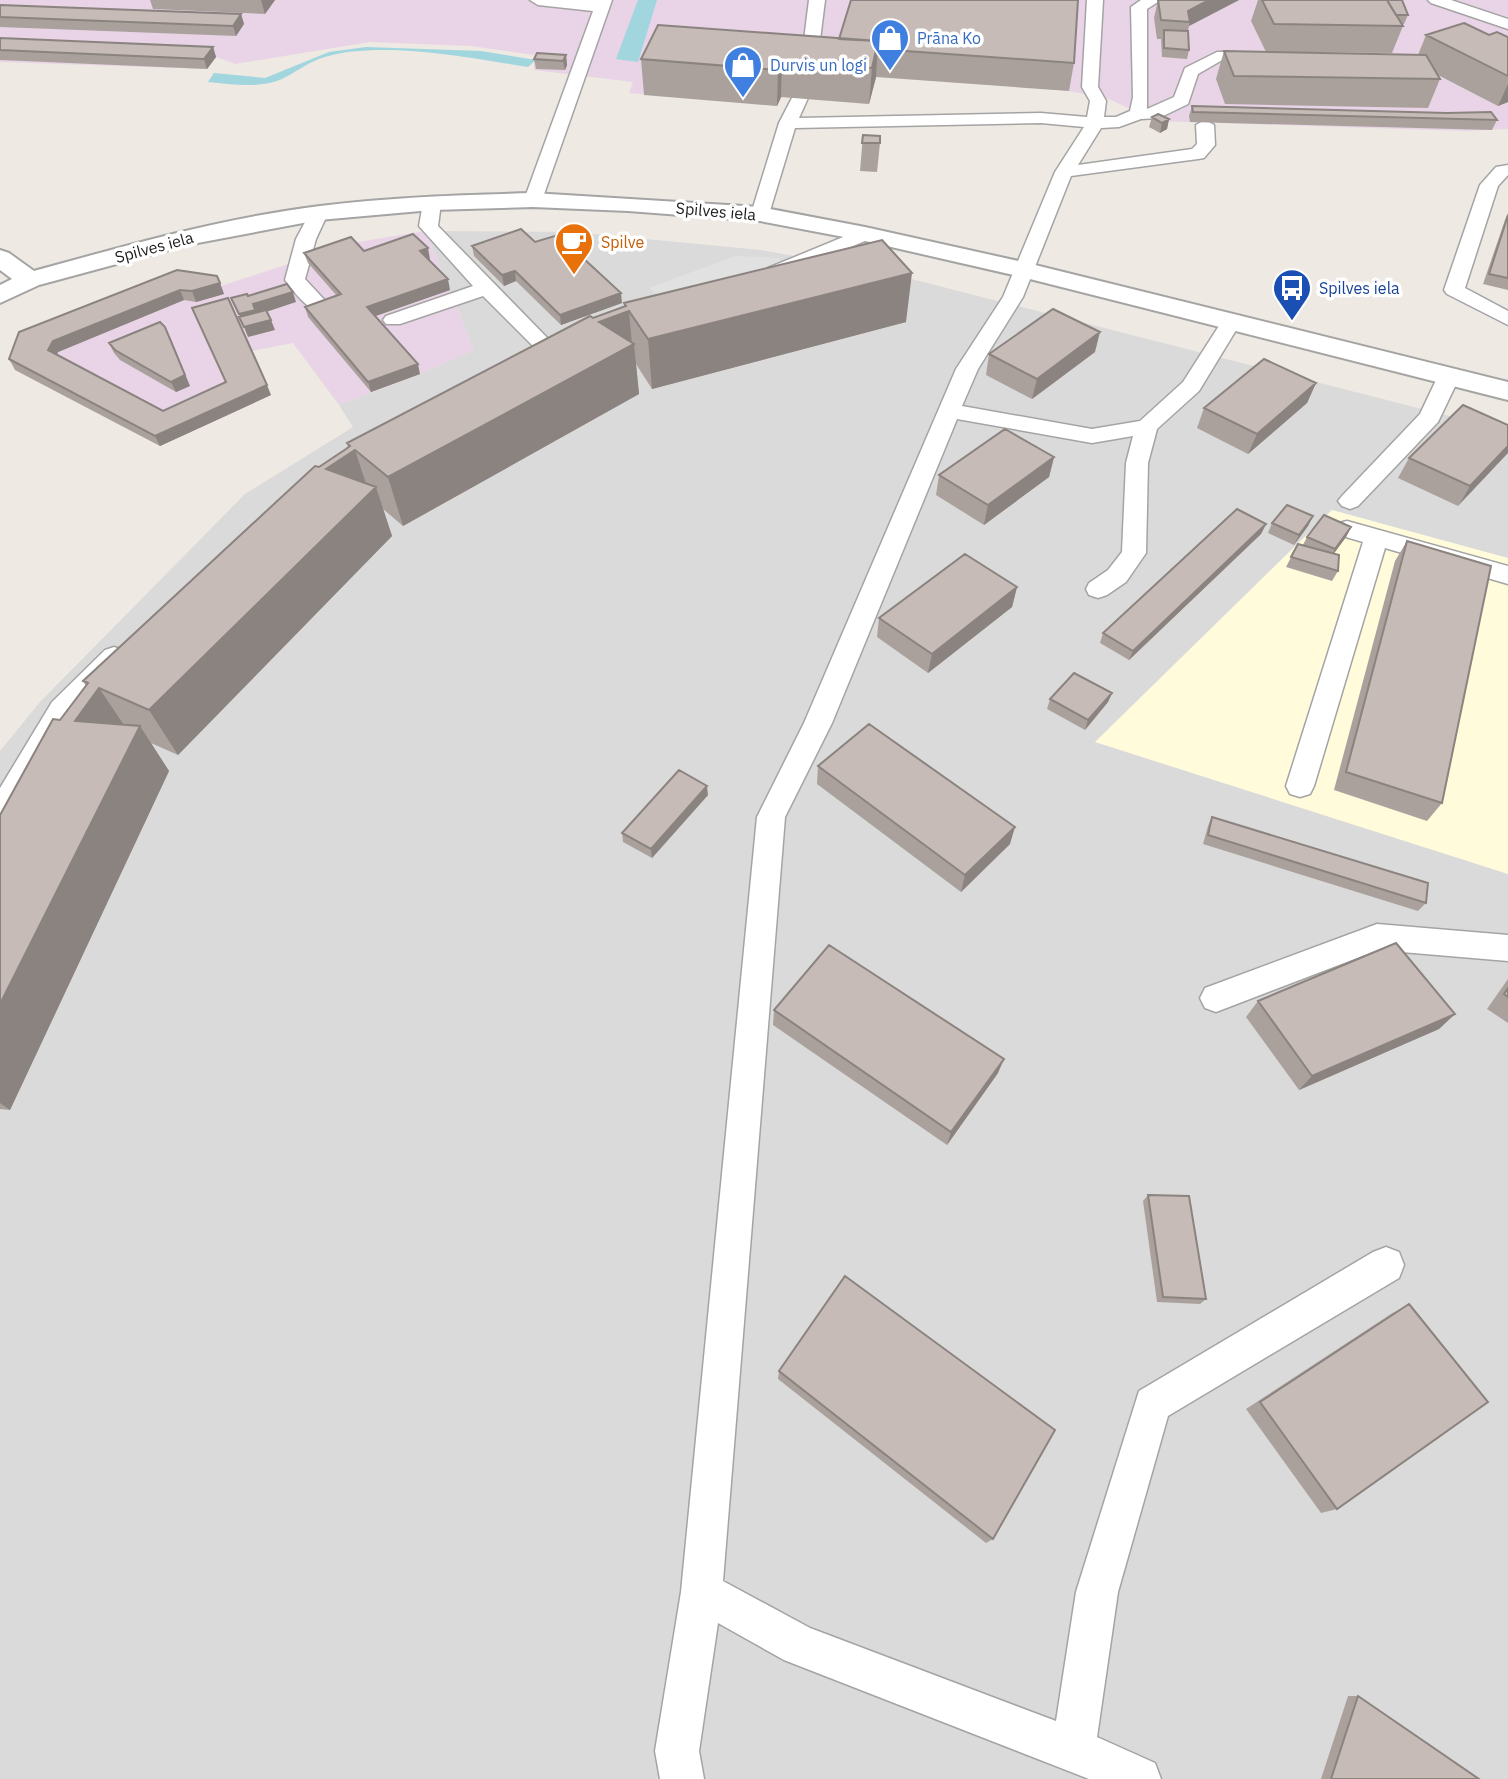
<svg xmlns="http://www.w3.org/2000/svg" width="1508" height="1779" font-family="'IBM Plex Sans',sans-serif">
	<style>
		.residential { fill: #dbdada }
		.industrial { fill: #e8d4e6 }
		.education { fill: #fffbdb }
		.parking { fill: #e1e1e1 }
		.water { fill: #a1d6de }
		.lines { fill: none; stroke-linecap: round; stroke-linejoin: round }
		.service-casing { stroke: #a4a4a4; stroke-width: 3 }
		.minor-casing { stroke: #a4a4a4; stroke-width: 4 }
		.service { fill: #fff; fill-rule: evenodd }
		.minor { fill: #fff; fill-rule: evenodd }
		.wall { fill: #aaa19d }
		.shaded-wall { fill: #8b837f }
		.building { fill: #c6bbb6; stroke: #8b837f; stroke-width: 2 }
		.labels { text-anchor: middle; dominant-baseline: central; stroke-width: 7; stroke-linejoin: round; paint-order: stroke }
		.far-shop-label { font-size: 16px; fill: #366cbe; stroke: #fff; text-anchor: start }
		.far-street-label { font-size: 16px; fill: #1d1d1d; stroke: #fff }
		.far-food-label { font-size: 16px; fill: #c56008; stroke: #fff; text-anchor: start }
		.far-transit-label { font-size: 16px; fill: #164399; stroke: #fff; text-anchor: start }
	</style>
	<rect width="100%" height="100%" fill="#eee9e2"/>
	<!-- residential -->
	<path class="residential" d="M425,231L572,232L761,250L888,273L1508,431V1779H0V751L40,702L245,494L353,427L339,405L420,374L474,350Z"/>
	<!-- industrial -->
	<path class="industrial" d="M0,0H1508V129L1464,131L1155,121L1109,99L1069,91L877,75L869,104L782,97L777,106L629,93L633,82L534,70V55L471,46L370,42L235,64L216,57L207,69L0,62Z
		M425,231L474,350L420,374L339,405L293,343L252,351L271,395L160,446L15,370L25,343L221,286L352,243Z"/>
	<!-- education -->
	<path class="education" d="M1332,510L1508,558V874L1095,742Z"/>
	<!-- parking -->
	<path class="parking" d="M735,256L778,258L792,272L682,315L649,288Z"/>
	<!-- water -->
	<path class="water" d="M638,0H657L638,62L616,59Z
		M366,47L481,51L536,60L528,67C472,58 380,40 325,57C310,61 296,72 282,79C260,89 231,84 208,82L214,73L265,78L329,52Z"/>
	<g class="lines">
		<defs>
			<path id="service" d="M530,0H612L542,200L533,206L524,200L593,11L538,5Z
				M809,0H825L816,72L808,77L800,72Z
				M1087,0H1103L1098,87L1106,101L1104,117H1116L1130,111L1133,97L1131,7L1141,0H1161L1147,9V109L1174,97L1185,68L1217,52H1229L1231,55L1198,74L1188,104L1159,118L1141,119L1119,127L1101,128L1078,165L1192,149L1197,144L1196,125L1205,120L1214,125L1215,145L1204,158L1198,159L1071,176L1023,297L978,369L962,406L1092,429L1140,421L1183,382L1224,318H1238L1241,322L1199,391L1157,429L1148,463L1146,553L1126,582L1107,595L1098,598L1089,595L1086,589L1089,583L1108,570L1122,552L1126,463L1133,436L1092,443L957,419L832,723L785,817L723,1581L810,1628L1056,1721L1076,1592L1139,1391L1373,1252L1386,1247L1399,1252L1404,1265L1399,1278L1168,1416L1118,1592L1097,1737L1155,1763L1161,1779H1089L784,1660L718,1623L699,1751L704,1779H660L655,1751L681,1592L757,817L804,723L956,369L1003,297L1055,172L1084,127L1041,123L795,128L769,214L760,220L751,214L779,123L794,94L800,93L808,98L799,118L1041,113L1087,117L1090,101L1082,87Z
				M1428,0H1451L1508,19V29L1431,3Z
				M1508,165V175L1498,186L1465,288L1508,311V325L1447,294L1444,290L1480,185L1496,167Z
				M432,197L441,203L438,226L562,353L566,357L562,361H548L483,296L400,324H386L383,320L386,316L473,286L419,226L423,203Z
				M319,207L328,213L316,239L305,279L331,307L328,311C311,316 295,293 285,280L296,239L312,209Z
				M865,228L875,234L872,238L782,276H768L765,272L768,268Z
				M1449,370L1457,371L1460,376L1438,422L1358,506L1350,509L1342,506L1338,501L1342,496L1420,414L1438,376L1441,371Z
				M1347,521L1508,566V584L1385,548L1314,786L1310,794L1300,797L1290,794L1286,786L1363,542L1339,535L1335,529L1339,523Z
				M114,647L123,650L127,657L123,664L70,716L10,821L0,824V788L52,702L105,650Z
				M1377,924L1508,935V961L1378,950L1216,1012L1205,1008L1200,998L1205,988Z"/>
			<path id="minor" d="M533,193L760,207L865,227L1023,262L1508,382V400L1022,277L865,241L760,221L628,211L533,207L432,210L319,220L187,245L39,285L0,303V285L12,279L0,270V250L9,253L34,271C128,245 223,218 320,206C391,197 462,195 533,193Z"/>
		</defs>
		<!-- service casing -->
		<use href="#service" class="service-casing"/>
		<!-- minor casing -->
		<use href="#minor" class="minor-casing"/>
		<!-- service -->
		<use href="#service" class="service"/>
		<!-- minor -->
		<use href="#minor" class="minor"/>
	</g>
	<!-- wall -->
	<path class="wall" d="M150,0H275L265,14L153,9Z
		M1158,0H1239L1189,26L1188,31L1189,50L1187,59L1162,57L1161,39H1157L1154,18Z
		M1258,0H1402L1408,15L1404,24H1402L1403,26L1392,53L1288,52L1418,55L1426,35H1489L1508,37V102L1498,106L1438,75L1440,79L1428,108L1225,104L1216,79L1224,51L1266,52L1251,21Z
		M0,5L241,14L244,24L236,36L0,27Z
		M658,25L1074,63L1069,91L876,77L869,104L781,97L777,106L644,95L641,59Z
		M0,38L213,47L216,57L207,69L0,60Z
		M566,55L567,65L565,70L536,69L534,59Z
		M1192,106L1497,120L1492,130L1190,122L1189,116Z
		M1152,117L1169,119L1167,129L1160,133L1149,127Z
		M863,135L880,143L877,172L860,171Z
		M1508,213V290L1483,284L1505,220Z
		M535,242L622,303L561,325L516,281L504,286L474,256L472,246Z
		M364,251L430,259H428L450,290L375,316L420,374L371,392L308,317L305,307L337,296L308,263L304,253Z
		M217,276L224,294L196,302L184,300L58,352L57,355L163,411L271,395L160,446L15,370L9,359L19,332Z
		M624,303L906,322L652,389L636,364L639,394L403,526L383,509L392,536L178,755L151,743L169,771L10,1110L0,1109V815L86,686L83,681L319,467L348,447L347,443L593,318L624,306Z
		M109,343L190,386L176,392L120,360L114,353Z
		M1095,352L1032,399L986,375L989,354Z
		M1316,383L1307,403L1248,454L1197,428L1204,408Z
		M1508,425L1458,506L1398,478L1409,458Z
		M1054,457L1049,477L984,525L936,495L939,475Z
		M1313,516L1308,526L1294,545L1268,533L1272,523Z
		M1266,524L1261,534L1129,660L1100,643L1103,633Z
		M1351,527L1346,537L1333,554L1338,571L1332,581L1286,567L1298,544L1303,545L1307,537Z
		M1407,541L1442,803L1427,821L1334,790L1395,561Z
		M1017,587L1012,607L928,673L877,637L879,618Z
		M1112,693L1108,702L1085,730L1047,709L1050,699Z
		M818,766L1010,844L961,892L817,784Z
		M708,795L652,858L623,842L622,833Z
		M1212,817L1426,903L1418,911L1203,844L1208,826Z
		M1508,979V1023L1487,1009Z
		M1258,1001L1455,1014L1439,1029L1299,1090L1246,1017Z
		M774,1010L998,1073L947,1145L773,1025Z
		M1148,1195L1206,1299L1200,1304L1157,1302L1143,1201Z
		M1409,1304L1337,1509L1321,1513L1246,1409L1391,1314Z
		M779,1371L993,1539L986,1543L778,1379Z
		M1348,1696H1358L1479,1779H1321Z"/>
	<!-- shaded-wall -->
	<path class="shaded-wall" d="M261,0H275L265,14Z
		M1209,0H1239L1189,26L1190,22L1188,11Z
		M241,14L244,24L236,36L233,26Z
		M878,41L876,77L869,104L872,68Z
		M213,47L216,57L207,69L204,59Z
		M566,55L567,65L565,70L563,61Z
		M782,61L781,97L777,106L778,70Z
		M1508,84V102L1498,106Z
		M1169,119L1167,129L1160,133L1162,123Z
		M428,248L430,259L422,261L420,251Z
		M515,271L516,281L504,286L502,275Z
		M912,273L906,322L652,389L648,339Z
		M448,279L450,290L370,318L367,307Z
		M220,283L224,294L196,302L192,291Z
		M180,290L184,300L58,352L54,361L48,350L53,341Z
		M293,292L296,302L257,315L243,324L239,314L253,304Z
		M621,293L622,303L561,325L560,315Z
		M629,311L632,345L634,344L639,394L403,526L388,477L599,322Z
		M271,320L275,330L248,337L244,327Z
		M1100,332L1095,352L1032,399L1037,379Z
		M170,337L190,386L176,392L171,382Z
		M418,364L420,374L371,392L368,382Z
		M1316,383L1307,403L1248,454L1257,434Z
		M267,385L271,395L160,446L155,436Z
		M1508,446V453L1458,506L1470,486Z
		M355,450L369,493L376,487L392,536L178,755L149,710L326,469Z
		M1054,457L1049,477L984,525L988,505Z
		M1313,516L1308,526L1294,545L1299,535Z
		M1266,524L1261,534L1129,660L1133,651Z
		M1351,527L1346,537L1330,559L1335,549Z
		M1017,587L1012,607L928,673L932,654Z
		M99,688L130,734L75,721Z
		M1112,693L1108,702L1085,730L1088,720Z
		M140,726L169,771L10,1110L0,1103V1004Z
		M707,786L708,795L652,858L651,849Z
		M1015,827L1010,844L961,892L965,875Z
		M1455,1014L1439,1029L1299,1090L1312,1076Z
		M1004,1059L998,1073L947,1145L951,1132Z"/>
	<!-- building -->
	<path class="building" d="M851,0H1078L1074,63L878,49V41L839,39Z
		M1158,0H1209L1188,11L1190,22L1161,20Z
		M1262,0H1387L1403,26L1274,24Z
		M1388,0H1402L1408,15H1396L1388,2Z
		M0,5L241,14L233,26L0,17Z
		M1464,23L1489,35L1497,32L1508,37V76L1426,35Z
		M658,25L878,41L872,68L782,61L778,70L641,59Z
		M1164,30L1188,31L1189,50L1164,48Z
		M0,38L213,47L204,59L0,50Z
		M1224,51L1426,55L1440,79L1234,76Z
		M537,53L566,55L563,61L534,59Z
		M1192,106L1447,113L1491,112L1497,120L1193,112Z
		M1158,114L1169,119L1162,123L1152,117Z
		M863,135L880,136V143H862Z
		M1508,215V278L1489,274Z
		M521,229L535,242L558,235L621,293L560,315L515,271L502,275L472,246Z
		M413,234L428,248L420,251L448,279L367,307L418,364L368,382L305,307L341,294L304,253L351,237L364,251Z
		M882,240L912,273L648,339L629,311L599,322L634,344L388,477L355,450L326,469L376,487L149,710L99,688L75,721L140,726L0,1004V815L53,719L60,720L88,683L83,681L315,466L319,467L346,449L350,446L347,443L590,316L593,318L626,306L624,303Z
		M177,270L217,276L220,283L192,291L180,290L53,341L48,350L163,411L226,382L192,308L228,298L267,385L155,436L9,359L19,332Z
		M287,284L293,292L253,304L255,310L239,314L231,298L247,294L248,296Z
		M1053,309L1100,332L1037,379L989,354Z
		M266,310L271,320L244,327L239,317Z
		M160,322L165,327L185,375L171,382L115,350L109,343Z
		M1264,359L1316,383L1257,434L1204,408Z
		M1463,405L1508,425V446L1470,486L1409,458Z
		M1005,429L1054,457L988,505L939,475Z
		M1287,505L1313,516L1299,535L1272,523Z
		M1237,509L1266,524L1133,651L1103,633Z
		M1324,515L1351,527L1335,549L1307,537Z
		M1407,541L1491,566L1442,803L1346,772Z
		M1298,544L1339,555L1338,571L1291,557Z
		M965,554L1017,587L932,654L879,618Z
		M1074,673L1112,693L1088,720L1050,699Z
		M869,724L1015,827L965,875L818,766Z
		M679,770L707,786L651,849L622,833Z
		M1212,817L1428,883L1426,903L1208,835Z
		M1396,943L1455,1014L1312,1076L1258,1001Z
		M829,945L1004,1059L951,1132L774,1010Z
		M1508,988V997L1504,994Z
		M1148,1195L1189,1196L1206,1299L1163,1297Z
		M845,1276L1055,1430L993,1539L779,1371Z
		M1409,1304L1488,1402L1337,1509L1260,1402Z
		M1358,1696L1479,1779H1331Z"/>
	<!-- icons -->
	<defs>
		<symbol id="shop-pin" viewBox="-11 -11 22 30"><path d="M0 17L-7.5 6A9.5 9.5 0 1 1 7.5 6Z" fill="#3f7fe0" stroke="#fff"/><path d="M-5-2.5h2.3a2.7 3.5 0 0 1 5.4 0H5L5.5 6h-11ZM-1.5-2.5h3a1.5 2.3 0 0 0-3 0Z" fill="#fff"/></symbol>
		<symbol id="cafe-pin" viewBox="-11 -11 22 30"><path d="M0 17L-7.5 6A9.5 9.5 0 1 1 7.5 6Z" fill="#e8710a" stroke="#fff"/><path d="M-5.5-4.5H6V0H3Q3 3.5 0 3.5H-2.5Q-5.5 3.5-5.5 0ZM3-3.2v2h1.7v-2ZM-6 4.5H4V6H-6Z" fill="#fff"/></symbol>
		<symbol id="bus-pin" viewBox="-11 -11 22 30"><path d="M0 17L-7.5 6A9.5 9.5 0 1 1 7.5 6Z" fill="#1a4fb4" stroke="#fff"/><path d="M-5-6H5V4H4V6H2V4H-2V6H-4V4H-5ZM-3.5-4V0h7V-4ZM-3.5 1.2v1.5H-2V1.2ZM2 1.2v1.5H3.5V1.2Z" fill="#fff"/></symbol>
	</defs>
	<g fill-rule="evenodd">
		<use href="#shop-pin" x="868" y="16" width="44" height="60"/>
		<use href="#shop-pin" x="721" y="43" width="44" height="60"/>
		<use href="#cafe-pin" x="552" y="220" width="44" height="60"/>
		<use href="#bus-pin" x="1270" y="266" width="44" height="60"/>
	</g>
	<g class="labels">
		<!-- far-shop labels -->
		<g class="far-shop-label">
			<text x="917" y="38">Prāna Ko</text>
			<text x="770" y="65">Durvis un logi</text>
		</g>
		<!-- far-street labels -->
		<g class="far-street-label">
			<text transform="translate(716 211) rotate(5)">Spilves iela</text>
			<text transform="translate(154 247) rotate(-15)">Spilves iela</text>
		</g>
		<!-- far-food labels -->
		<g class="far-food-label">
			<text x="601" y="242">Spilve</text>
		</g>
		<!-- far-transit labels -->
		<g class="far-transit-label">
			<text x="1319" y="288">Spilves iela</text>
		</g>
	</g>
</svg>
